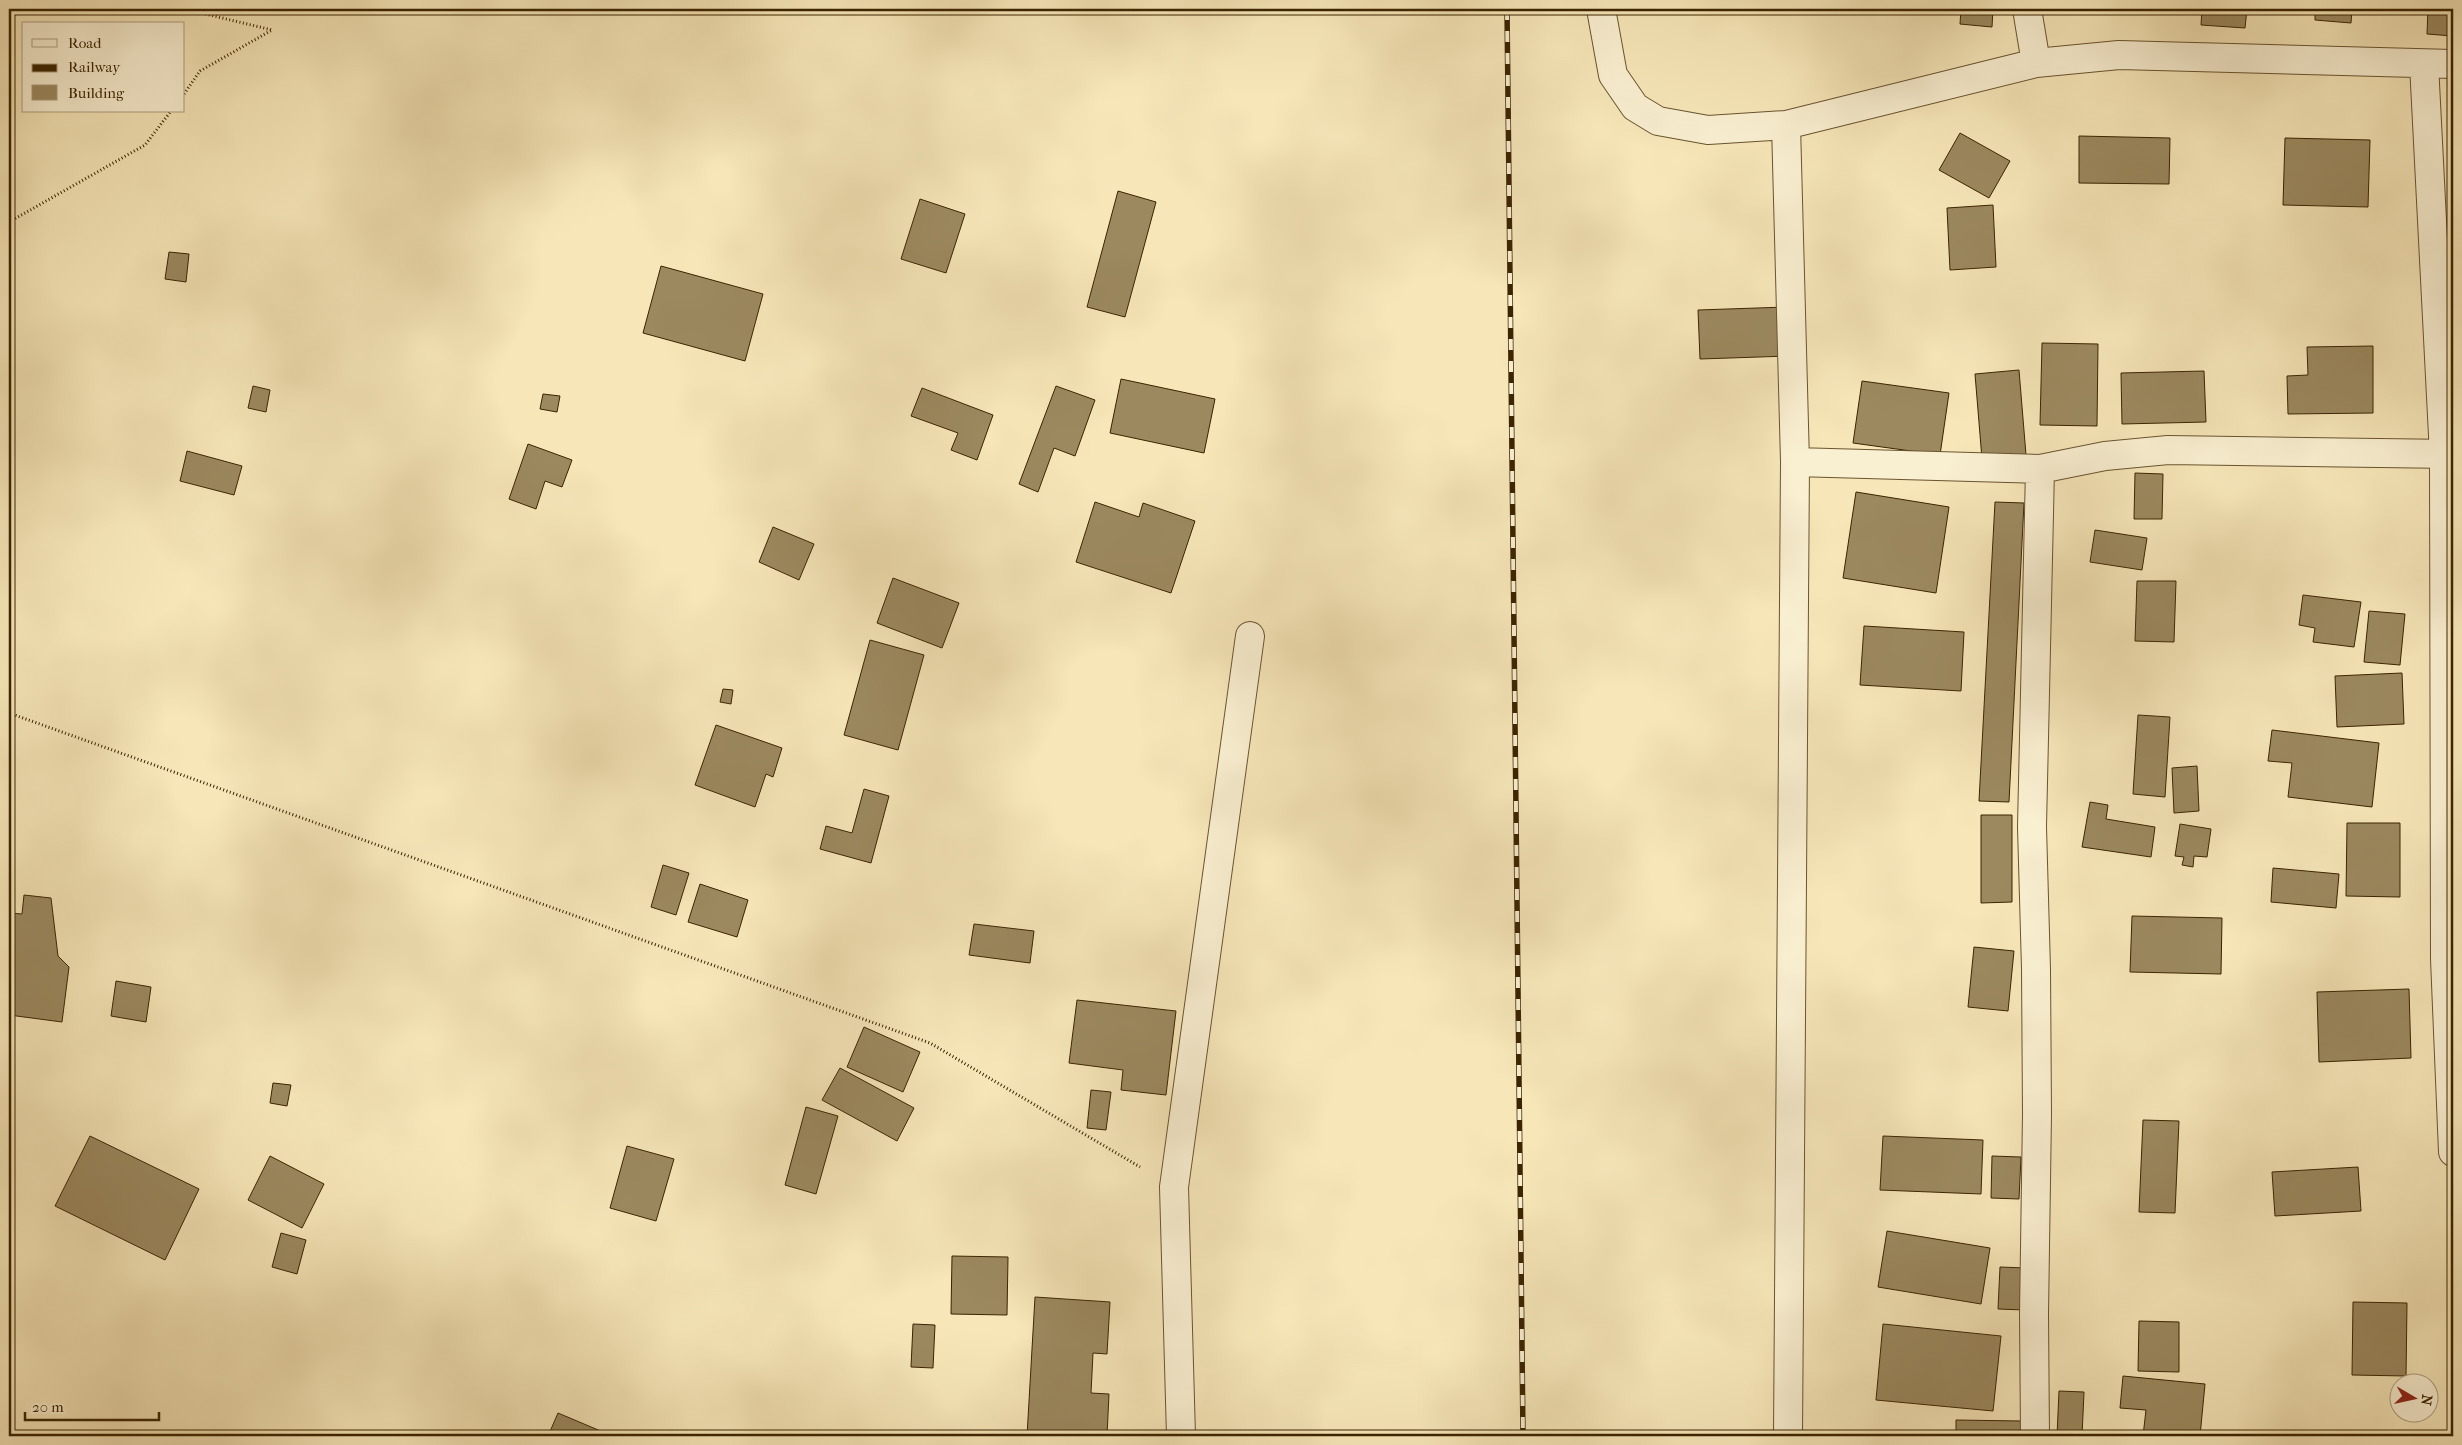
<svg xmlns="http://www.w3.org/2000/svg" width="2462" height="1445" font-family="'IM FELL French Canon',serif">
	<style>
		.building { fill: #9c8960; stroke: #3b2401 }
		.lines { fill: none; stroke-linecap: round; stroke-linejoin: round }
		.street-casing { stroke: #6a542f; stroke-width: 30 }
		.path { stroke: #3b2401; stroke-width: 3; stroke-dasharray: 1 2.5; stroke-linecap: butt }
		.street { stroke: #f9efd1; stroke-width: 28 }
		.rail-casing { stroke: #3b2401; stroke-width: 5.5 }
		.rail { stroke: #f9efd1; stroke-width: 4; stroke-dasharray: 11; stroke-linecap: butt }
	</style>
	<rect width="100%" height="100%" fill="#f6e6b8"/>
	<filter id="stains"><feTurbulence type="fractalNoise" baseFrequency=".004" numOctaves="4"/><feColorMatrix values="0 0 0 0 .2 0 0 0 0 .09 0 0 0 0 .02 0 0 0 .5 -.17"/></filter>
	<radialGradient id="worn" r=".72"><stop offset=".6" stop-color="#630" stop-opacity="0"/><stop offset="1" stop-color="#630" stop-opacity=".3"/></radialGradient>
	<!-- building -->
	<path class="building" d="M1961,9H1993L1992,27L1960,24Z
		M2202,9H2247L2245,28L2201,25Z
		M2315,9H2352L2351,23L2315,20Z
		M2428,9H2453V36L2427,34Z
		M1960,133L2010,161L1989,198L1939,170Z
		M2079,136L2170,138L2169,184L2079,183Z
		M2285,138L2370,140L2368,207L2283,205Z
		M1118,191L1156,202L1125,317L1087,307Z
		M920,199L965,214L946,273L901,259Z
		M1993,205L1996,267L1950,270L1947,208Z
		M169,252L189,254L186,282L165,279Z
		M661,266L763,294L745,361L643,333Z
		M1787,307L1789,356L1700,359L1698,310Z
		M2042,343L2098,344L2097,426L2040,425Z
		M2373,346V413L2288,414L2287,376L2308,375L2307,347Z
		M2019,370L2026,455L1982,459L1975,374Z
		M2204,371L2206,422L2122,424L2121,373Z
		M1121,379L1215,399L1204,453L1110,433Z
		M1862,381L1949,393L1940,455L1853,443Z
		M253,386L270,390L266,412L248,408Z
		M1056,386L1095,400L1075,456L1054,448L1038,492L1019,484Z
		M922,388L993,415L977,460L951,450L958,433L911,416Z
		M543,394L560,396L557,412L540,409Z
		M528,444L572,460L562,487L545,481L536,509L509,499Z
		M187,451L242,466L234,495L180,481Z
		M2135,473L2163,474L2162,519H2134Z
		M1856,492L1949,507L1936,593L1843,578Z
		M1095,502L1139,517L1143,503L1195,521L1171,593L1076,562Z
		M1995,502L2024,503L2009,802L1979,801Z
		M773,527L814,544L799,580L759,562Z
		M2095,530L2147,538L2142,570L2090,562Z
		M893,578L959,603L942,648L877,623Z
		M2137,581H2176L2174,642L2135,641Z
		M2303,595L2361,602L2354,647L2313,642L2315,628L2299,625Z
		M2369,611L2405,614L2400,665L2364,662Z
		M1864,626L1964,632L1961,691L1860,685Z
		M870,640L924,655L898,750L844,735Z
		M2402,673L2404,724L2337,727L2335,676Z
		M723,689L733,690L731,704L720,702Z
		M2138,715L2170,717L2165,797L2133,794Z
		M716,725L782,748L773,777L766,774L755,807L695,785Z
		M2272,730L2379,743L2372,807L2288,797L2292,763L2268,761Z
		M2197,766L2199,811L2174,813L2172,768Z
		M864,789L889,796L871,863L820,849L826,826L852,833Z
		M2090,802L2108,805L2106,819L2155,827L2151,857L2082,847Z
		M1981,815H2012V902L1981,903Z
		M2347,823H2400V897L2346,896Z
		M2180,824L2211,829L2207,857L2194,856L2193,867L2182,865L2184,857L2175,856Z
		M663,865L689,873L676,915L651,907Z
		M2273,868L2339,874L2336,908L2271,902Z
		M700,884L748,900L737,937L688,922Z
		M24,895L51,898L58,956L69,967L62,1022L9,1015V913L22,914Z
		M2132,916L2222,918L2221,974L2130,972Z
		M974,924L1034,931L1030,963L969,955Z
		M1974,947L2014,951L2008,1011L1968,1007Z
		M116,981L151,987L146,1022L111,1016Z
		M2409,989L2411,1058L2319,1062L2317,992Z
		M1077,1000L1176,1011L1166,1095L1121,1090L1123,1070L1069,1063Z
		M864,1027L920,1052L903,1092L847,1067Z
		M840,1068L914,1108L897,1141L822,1100Z
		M273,1083L291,1085L287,1106L270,1103Z
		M1091,1090L1111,1092L1106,1130L1087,1128Z
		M806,1107L838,1116L816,1194L785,1185Z
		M2143,1120L2179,1121L2175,1213L2139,1212Z
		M90,1136L199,1189L165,1260L55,1206Z
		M1883,1136L1983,1140L1981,1194L1880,1190Z
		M627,1146L674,1159L656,1221L610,1208Z
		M270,1156L324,1184L302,1228L248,1200Z
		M1992,1156L2021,1157L2019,1199L1991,1198Z
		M2358,1167L2361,1211L2275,1216L2272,1172Z
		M1887,1231L1990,1248L1981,1304L1878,1287Z
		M281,1233L306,1240L297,1274L272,1267Z
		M952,1256L1008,1257L1007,1315L951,1314Z
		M2000,1267L2026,1268L2024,1310L1998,1309Z
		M1035,1297L1110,1302L1107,1354L1093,1353L1091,1393L1109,1394L1107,1436H1027Z
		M2353,1302L2407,1303L2406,1376L2352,1375Z
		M2139,1321L2179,1322V1372L2138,1371Z
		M913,1324L935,1325L933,1368L911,1367Z
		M1883,1324L2001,1336L1993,1411L1876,1400Z
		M2123,1376L2205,1384L2200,1436H2143L2146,1410L2120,1408Z
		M2059,1391L2084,1392L2082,1436H2057Z
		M558,1413L603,1432L601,1436H548Z
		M1956,1420L2022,1421V1436H1956Z"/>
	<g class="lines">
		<defs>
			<path id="street" d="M1601,9L1613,75L1635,107L1658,121L1708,130L1786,125
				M2027,9L2036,63
				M2424,64L2444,455L2445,959L2453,1152
				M1795,462L2040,469L2105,456L2168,450L2453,454
				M1181,1436L1174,1187L1250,636
				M1788,1436L1795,462L1786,125L2036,63L2119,55L2453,64
				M2035,1436L2034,1314L2037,1114L2036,969L2032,827L2040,469"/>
		</defs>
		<!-- street casing -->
		<use href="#street" class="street-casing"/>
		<!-- path -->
		<path class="path" d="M185,9L272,30
			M184,94L200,71L272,30
			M9,222L145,145L171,111
			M9,713L930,1043L1140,1167"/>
		<!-- street -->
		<use href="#street" class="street"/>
		<defs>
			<path id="rail" d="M1507,9L1523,1436"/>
		</defs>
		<!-- rail casing -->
		<use href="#rail" class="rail-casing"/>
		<!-- rail -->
		<use href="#rail" class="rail"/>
	</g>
	<!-- margin -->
	<rect width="2462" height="1445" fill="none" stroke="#f6e6b8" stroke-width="30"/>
	<rect x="10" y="10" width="2442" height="1425" fill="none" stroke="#3b2401" stroke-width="2.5"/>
	<rect x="15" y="15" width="2432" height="1415" fill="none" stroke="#3b2401"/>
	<!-- legend -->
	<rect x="22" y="22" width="162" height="90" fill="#f9efd1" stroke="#ad9e7e"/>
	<rect x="32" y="39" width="25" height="8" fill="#f9efd1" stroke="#ad9e7e"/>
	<text x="68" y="48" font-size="15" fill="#3b2401">Road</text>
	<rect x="32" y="64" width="25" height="8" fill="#3b2401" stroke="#ad9e7e"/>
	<text x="68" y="72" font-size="15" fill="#3b2401">Railway</text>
	<rect x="32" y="85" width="25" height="15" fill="#9c8960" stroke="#ad9e7e"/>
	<text x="68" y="98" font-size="15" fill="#3b2401">Building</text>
	<!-- north arrow -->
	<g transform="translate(2414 1398) rotate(99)"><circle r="24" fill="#f9efd1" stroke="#ad9e7e"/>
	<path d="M0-4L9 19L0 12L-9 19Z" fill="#8f2418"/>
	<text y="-8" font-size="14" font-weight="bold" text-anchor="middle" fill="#3b2401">N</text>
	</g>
	<!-- scale -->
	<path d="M25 1412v8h134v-8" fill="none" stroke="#3b2401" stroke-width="2.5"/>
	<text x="32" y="1412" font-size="15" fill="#3b2401" stroke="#f9efd1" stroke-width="4" paint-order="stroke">20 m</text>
	<rect width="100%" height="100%" filter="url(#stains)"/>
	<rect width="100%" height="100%" fill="url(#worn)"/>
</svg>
